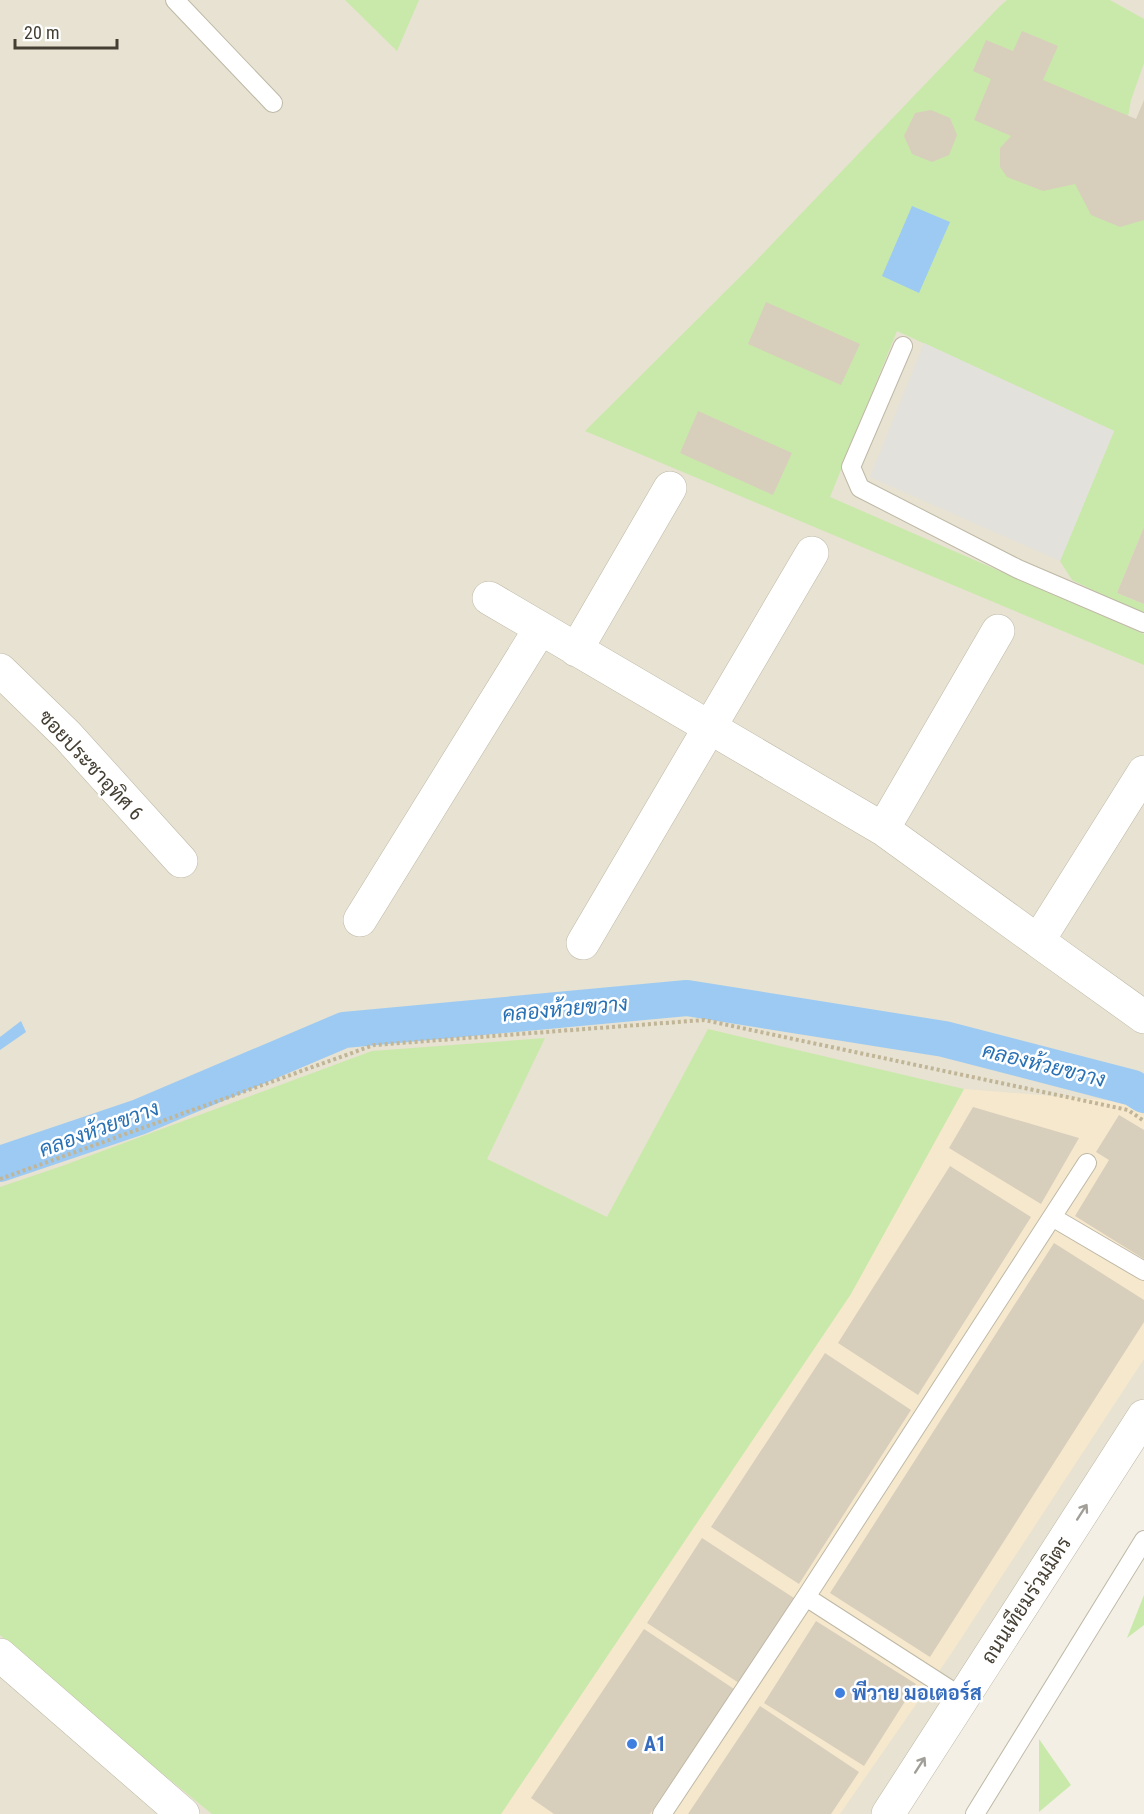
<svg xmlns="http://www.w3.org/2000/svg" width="1144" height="1814" font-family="'Roboto Condensed',Sarabun,sans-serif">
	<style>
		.residential { fill: #e7e2d1 }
		.commercial { fill: #f6e8cd }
		.green { fill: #c9e9aa }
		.parking { fill: #e3e1dc }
		.water { fill: #9ccaf3 }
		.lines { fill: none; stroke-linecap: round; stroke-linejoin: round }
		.canal { stroke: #9ccaf3; stroke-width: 36 }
		.building { fill: #d8cebc }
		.service-casing { stroke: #beb8a6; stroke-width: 20 }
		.minor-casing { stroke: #beb8a6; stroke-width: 34 }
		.tertiary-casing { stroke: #beb8a6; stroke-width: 34 }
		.path { stroke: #c1b597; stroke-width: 4; stroke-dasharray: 3 3; stroke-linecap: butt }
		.service { stroke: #fff; stroke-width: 18 }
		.minor { stroke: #fff; stroke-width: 33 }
		.tertiary { stroke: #fff; stroke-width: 33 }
		.oneway { stroke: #a29f99 }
		.shop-dot { fill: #3f7fe0; stroke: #fff; stroke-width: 2 }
		.labels { text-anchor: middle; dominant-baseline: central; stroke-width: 5; stroke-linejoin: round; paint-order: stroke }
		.street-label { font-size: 20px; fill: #453f33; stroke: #fff }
		.shop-label { font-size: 20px; font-weight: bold; fill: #366cbe; stroke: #fff; text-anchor: start }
		.water-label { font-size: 21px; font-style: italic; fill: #2871b5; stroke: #fff }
	</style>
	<rect width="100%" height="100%" fill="#f3efe4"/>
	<!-- residential -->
	<path class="residential" d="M0,0H1144V1416L888,1814H0Z"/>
	<!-- commercial -->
	<path class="commercial" d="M964,1089L1128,1102L1144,1115V1359L951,1654L840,1814H501L850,1294Z"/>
	<!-- green -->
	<path class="green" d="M345,0H419L397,51Z
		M1007,0H1110L1144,19V63L1131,100L1126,128L1144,143V527L1117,593L1144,604V615L1072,580L1060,561L1114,431L897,331L830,497L1144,634V665L585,431L752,265L999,7Z
		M708,1029L964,1089L851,1294L501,1814H212L99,1722L0,1635V1187L62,1166L372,1051L545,1038L487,1159L607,1217Z
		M1144,1595V1625L1127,1638Z
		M1039,1739L1071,1785L1039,1812Z"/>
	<!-- parking -->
	<path class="parking" d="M924,343L1114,431L1060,561L870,477Z"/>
	<!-- water -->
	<path class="water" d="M912,206L950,222L919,293L882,276Z
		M21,1021L26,1032L0,1050V1037Z"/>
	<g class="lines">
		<!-- canal -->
		<path class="canal" d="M0,1164L139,1117L344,1030L687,998L944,1039L1133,1088L1144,1095"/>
	</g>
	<!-- building -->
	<path class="building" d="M1022,31L1058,46L1043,80L1136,119L1144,100V220L1120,227L1091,215L1075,184L1043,191L1007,177L1000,167V148L1011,136L974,120L991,79L973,71L986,40L1013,51Z
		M931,110L950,118L957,135L949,155L932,162L912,154L904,136L915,113Z
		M766,302L860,344L841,385L748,344Z
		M698,411L792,453L773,495L680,453Z
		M1144,527V604L1117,593Z
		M973,1107L1079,1138L1041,1204L949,1148Z
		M1119,1115L1144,1130V1259L1075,1216L1109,1160L1096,1152Z
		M950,1166L1031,1217L918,1395L838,1343Z
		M1054,1243L1144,1300V1322L930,1657L830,1593Z
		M825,1353L911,1410L799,1584L711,1527Z
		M702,1538L794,1598L739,1683L647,1623Z
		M816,1621L916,1684L864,1766L764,1703Z
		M644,1629L734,1689L650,1814H554L531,1798Z
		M760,1706L859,1772L831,1814H688Z"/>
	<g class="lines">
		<defs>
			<path id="service" d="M175,0L273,103
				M903,346L851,467L860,488L1018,569L1144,623
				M1052,1217L1144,1271
				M806,1597L963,1698
				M662,1814L806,1597L1087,1163
				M975,1814L1144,1540"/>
			<path id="minor" d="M489,598L883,829L1038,941L1144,772
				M576,650L670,488
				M0,670L67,735L181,861
				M883,829L998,631
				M360,920L540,629
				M1038,941L1144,1017
				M583,943L812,553
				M0,1655L183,1814"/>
			<path id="tertiary" d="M888,1814L1144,1416"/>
		</defs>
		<!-- service casing -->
		<use href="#service" class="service-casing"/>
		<!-- minor casing -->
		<use href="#minor" class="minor-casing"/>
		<!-- tertiary casing -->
		<use href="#tertiary" class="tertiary-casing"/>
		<!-- path -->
		<path class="path" d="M0,1179L374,1045L704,1020L1128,1110L1144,1121"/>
		<!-- service -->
		<use href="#service" class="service"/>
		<!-- minor -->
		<use href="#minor" class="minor"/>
		<!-- tertiary -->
		<use href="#tertiary" class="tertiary"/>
	</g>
	<!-- one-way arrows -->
	<defs><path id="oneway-shaft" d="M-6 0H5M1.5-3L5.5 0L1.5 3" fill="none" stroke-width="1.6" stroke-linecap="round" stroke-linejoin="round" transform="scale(1.5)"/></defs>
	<g class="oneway">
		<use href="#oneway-shaft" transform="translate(1082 1512) rotate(-57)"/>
		<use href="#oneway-shaft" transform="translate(920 1765) rotate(-57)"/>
	</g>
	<!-- markers -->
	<g class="shop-dot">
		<circle cx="840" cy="1693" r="6"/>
		<circle cx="632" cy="1744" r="6"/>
	</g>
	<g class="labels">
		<!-- street labels -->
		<g class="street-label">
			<text transform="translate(91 765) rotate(47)">ซอยประชาอุทิศ 6</text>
			<text transform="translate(1026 1600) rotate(-57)">ถนนเทียมร่วมมิตร</text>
		</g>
		<!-- shop labels -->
		<g class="shop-label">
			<text x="852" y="1693">พีวาย มอเตอร์ส</text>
			<text x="644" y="1744">A1</text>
		</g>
		<!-- water labels -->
		<g class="water-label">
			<text transform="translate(565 1009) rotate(-5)">คลองห้วยขวาง</text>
			<text transform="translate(1044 1065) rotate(14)">คลองห้วยขวาง</text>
			<text transform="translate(99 1129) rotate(-20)">คลองห้วยขวาง</text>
		</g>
	</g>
	<!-- scale -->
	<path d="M15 39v9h102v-9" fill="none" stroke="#453f33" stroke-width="3"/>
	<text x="24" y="39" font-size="18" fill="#453f33" stroke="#ffffff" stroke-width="4.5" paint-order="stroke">20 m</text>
</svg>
